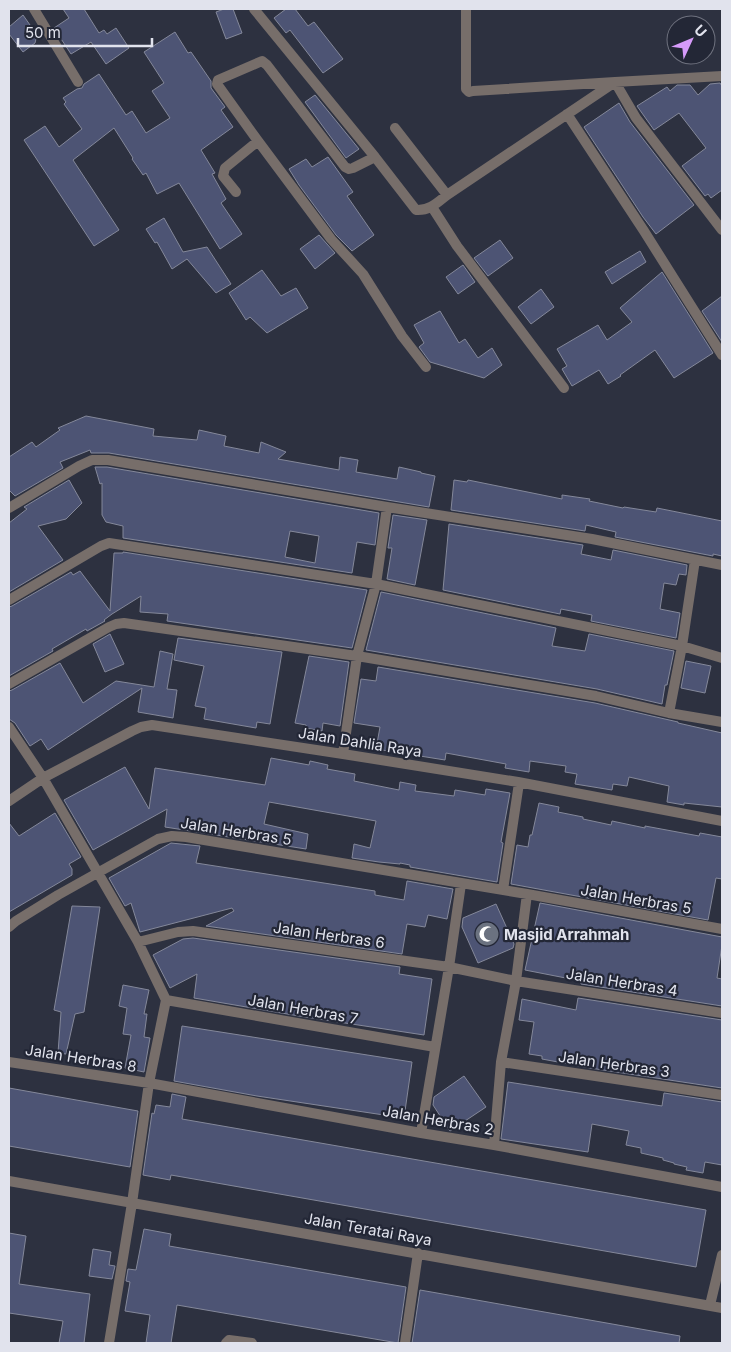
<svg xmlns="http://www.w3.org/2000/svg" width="731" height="1352" font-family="Inter,sans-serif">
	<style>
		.building { fill: #4d5474; stroke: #84889a; fill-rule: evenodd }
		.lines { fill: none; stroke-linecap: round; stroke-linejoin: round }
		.street { stroke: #776e6a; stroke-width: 10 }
		.labels { text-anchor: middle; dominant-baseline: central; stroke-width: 4.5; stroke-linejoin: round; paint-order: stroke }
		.street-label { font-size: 15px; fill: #e1e3ed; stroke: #232736 }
		.poi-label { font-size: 15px; font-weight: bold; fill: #e1e3ed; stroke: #232736; text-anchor: start }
	</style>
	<rect width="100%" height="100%" fill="#2d3140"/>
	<!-- building -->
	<path class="building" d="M63,9H84L99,33L104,30L107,34L116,28L129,48L106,64L91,42L71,54L54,28L69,18Z
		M224,9H233L242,33L226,39L216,12Z
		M286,9H295L308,26L314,22L343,59L323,73L290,30L286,33L274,18Z
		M23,15L37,35L35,43L23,52L9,34V27Z
		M175,32L188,53L191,52L211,81V88L225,107L221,110L233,127L201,150L215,173L212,174L226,199L221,203L242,234L220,249L179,183L157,194L146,173L143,175L132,159L133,158L114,128L73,160L119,230L94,246L24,140L45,126L59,147L82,129L64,104L66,102L63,98L77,89L82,88L84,84L99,74L126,115L132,111L146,133L170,118L152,91L164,83L144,52Z
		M720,83L722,86V190L711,198L708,194L705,196L682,166L706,148L679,113L654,130L637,106L667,87L670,91L677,85H690L698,95L710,84Z
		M315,95L359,149L346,158L305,102Z
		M619,103L630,122L694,205L656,234L643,217L584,127Z
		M328,157L353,192L347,196L374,235L352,251L336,235L299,185L289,169L306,159L312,167Z
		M164,218L183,252L207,247L231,284L216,293L187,259L172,269L157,242L155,243L146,229Z
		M319,235L335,253L315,269L300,249Z
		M500,240L513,258L488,276L474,258Z
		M640,251L646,262L612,284L605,272Z
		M463,265L475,282L458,294L446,277Z
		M262,270L281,296L296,288L308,308L267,333L250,317L246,320L229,293Z
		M662,272L713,353L674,378L655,350L620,375L621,376L608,384L599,370L572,386L562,369L567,366L557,349L598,325L607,340L632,322L620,308Z
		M541,289L554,307L531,324L518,307Z
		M722,296V342L702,311Z
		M440,311L459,343L465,339L478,358L492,348L502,365L484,378L430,362L419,347L424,343L414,325Z
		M86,416L154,429L153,436L197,440L199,430L226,436L224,446L259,453L261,442L286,452L278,459L339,470L340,457L358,460L356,472L397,479L399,467L421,472V473L435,476L429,507L109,453H91L90,450L60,462L63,468L15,496L9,490V457L32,442L36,447L60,430L58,428Z
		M95,467H107L379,513L375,545L357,542L352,573L123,538V526L106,522L102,515V483L100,484ZM290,531L319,536L315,563L285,557Z
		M69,480L82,503L66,519L38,526L63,560L9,592V523L27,509L24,507Z
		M454,480L467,482L468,480L562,499V495L590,499L589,501L623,508L624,507L656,512L657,508L722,521V556L713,554V556L615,537L616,532L586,525L585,531L451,510Z
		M393,515L427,520L415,585L387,579L392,548H388Z
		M449,524L583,545L581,554L611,560L613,550L687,565L686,575L679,574L676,585L664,583L660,609L680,613L676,638L591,621L592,615L561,609L560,614L443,590Z
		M123,552L367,590L352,648L167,621L168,614L140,612L141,596L112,614L104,620L105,621L87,631L86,629L52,649L53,651L9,676V607L12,606L71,572L73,575L80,571L110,611L114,553H123Z
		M381,592L556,628L552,646L585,651L589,634L674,651L667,685H665L662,704L597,689L366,650Z
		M110,634L124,664L105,672L93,644Z
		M178,638L282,652L270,724L257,722L256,728L204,719L206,708L195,706L204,666L174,660Z
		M160,651L173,654L167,689L177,690L173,718L138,712L142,688L48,750L41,739L30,746L15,723L9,719V691L12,690L60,663L83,703L116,681L154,687Z
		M309,656L349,662L340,726L323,723L322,731L306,728V725L295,723Z
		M686,661L711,666L705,693L681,688Z
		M378,667L595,703L678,722V723L722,733V807L684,803V805L667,802L669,786L629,777L627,786L613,784L612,790L575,784L577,774L565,772L566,766L530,761L529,772L505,768L506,764L446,753L445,760L376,749L380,727L354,723L361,679L376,681Z
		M271,758L309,765L310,761L328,765L327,769L355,774L354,781L399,790L400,782L416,785L415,791L454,796L455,790L485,795L486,789L510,793L501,842L503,843L497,882L410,867V865L400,863V864L379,862L352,858L354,844L370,848L376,821L269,802L264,824L308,834L306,849L165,827L167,809L93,850L64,800L125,767L149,809L155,768L265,785Z
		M539,803L559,807L558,812L583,817V819L611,825L612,821L645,828V826L699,836L700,833L722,837V879L716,878L708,920L511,884L517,845L528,847L530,835H532Z
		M55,813L81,857L69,864L72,869V875L9,912V823L19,836Z
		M171,843L200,846L196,863L375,891V895L404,900L407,881L453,889L447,919L428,915L425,927L407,924L402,954L206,926L234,911L232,908L140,932L131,903L125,906L109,878Z
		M540,903L722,937V945L717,978L722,979V1006L581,984V981L525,970Z
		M496,904L514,944L513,948L478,963L462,927L463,918Z
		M72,906L100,907L84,1012L75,1014L66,1054L58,1053L61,1012L54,1010Z
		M193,938L400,967L399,974L432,979L424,1035L299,1016L194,998L197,974L170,988L153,955L183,939Z
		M123,985L149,990L144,1014H147L144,1037L150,1038L144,1072L125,1068L131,1035L123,1034L127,1008L119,1006Z
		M578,998L722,1020V1088L590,1068L542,1059V1056L529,1054L534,1022L519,1020L522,999L576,1010Z
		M182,1026L412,1062L404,1118L257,1096L174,1081Z
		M464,1076L486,1107L450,1131L433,1105L434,1097Z
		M508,1082L662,1106L664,1093L722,1102V1165L705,1162L703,1173L686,1170L687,1167L674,1164V1163L663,1160V1158L641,1153V1148L626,1145L629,1131L592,1124L588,1152L501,1139Z
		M9,1088L138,1111L130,1167L9,1146Z
		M172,1094L186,1097L182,1119L706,1210L696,1267L171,1175L170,1180L143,1175L152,1113L154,1114L156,1105L170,1107Z
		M144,1229L171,1234L169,1246L406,1287L398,1343L177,1305L171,1343H146L150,1315L125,1311L130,1282L126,1281L128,1269L136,1270Z
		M9,1233L26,1236L19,1284L90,1294L84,1343H59L63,1321L9,1313Z
		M93,1249L111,1252L109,1265L115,1266L112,1279L89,1276Z
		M420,1290L680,1336L679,1343H412Z"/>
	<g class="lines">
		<!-- street -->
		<path class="street" d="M34,9L78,82
			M254,9L375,157L416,210C429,211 437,203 447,195L615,82L722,76
			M466,9V89L469,92L473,91L615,82L636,118L722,230
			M567,114L644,231L722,355
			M395,128L447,195
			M375,157L353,168L349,169L345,167L267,65L262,61L218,80L217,84L258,141L331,239L363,274L402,336L426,367
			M236,192L223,176L225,168L258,141
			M432,207L457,246L564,388
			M9,508L79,466L92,460H108L387,507L592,539L722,565
			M9,600L101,546L109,543L376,584L682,646L722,658
			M9,684L109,627L116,624L124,623L357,656L596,696L669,713L722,722
			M669,713L682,646L695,560
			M9,727L43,778L138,942L166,1000L149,1083L132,1203L109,1343
			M343,754L357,656L376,584L387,507
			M9,801L43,778L132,731L141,727L152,725L343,754L518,782L722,821
			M503,890L519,783
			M9,927L16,921L58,895L158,839L172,836L186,837L527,894L722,929
			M138,942L178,932L193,931L449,967L516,981L722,1013
			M166,1000L435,1047
			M9,1062L149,1083L421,1133L494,1145L722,1187
			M501,1062L722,1095
			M421,1133L449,967L461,884
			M494,1145L501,1062L516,981L527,894
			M9,1181L722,1308
			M710,1305L722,1255
			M226,1343L229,1340L252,1343
			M405,1343L418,1253"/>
	</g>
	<!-- icons -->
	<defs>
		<symbol id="mosque-disc" viewBox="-11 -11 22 22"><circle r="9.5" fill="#6b7280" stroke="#232736"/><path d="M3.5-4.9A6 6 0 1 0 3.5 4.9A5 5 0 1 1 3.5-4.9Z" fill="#fff"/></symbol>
	</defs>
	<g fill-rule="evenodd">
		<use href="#mosque-disc" x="473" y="920" width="28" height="28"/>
	</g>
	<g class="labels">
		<!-- street labels -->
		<g class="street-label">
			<text transform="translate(360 742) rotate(9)">Jalan Dahlia Raya</text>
			<text transform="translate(236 831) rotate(9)">Jalan Herbras 5</text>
			<text transform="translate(636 899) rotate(10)">Jalan Herbras 5</text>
			<text transform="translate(329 935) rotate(8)">Jalan Herbras 6</text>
			<text transform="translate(622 982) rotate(9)">Jalan Herbras 4</text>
			<text transform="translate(303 1009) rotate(10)">Jalan Herbras 7</text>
			<text transform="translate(81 1058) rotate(9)">Jalan Herbras 8</text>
			<text transform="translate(614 1064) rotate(8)">Jalan Herbras 3</text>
			<text transform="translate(438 1120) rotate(10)">Jalan Herbras 2</text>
			<text transform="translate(368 1229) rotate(10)">Jalan Teratai Raya</text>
		</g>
		<!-- poi labels -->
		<g class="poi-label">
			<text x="504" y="934">Masjid Arrahmah</text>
		</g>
	</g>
	<!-- border -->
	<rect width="731" height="1352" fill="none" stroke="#e1e3ed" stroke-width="20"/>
	<!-- north arrow -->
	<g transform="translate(691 40) rotate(46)"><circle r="24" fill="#232736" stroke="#6f727f"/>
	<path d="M0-4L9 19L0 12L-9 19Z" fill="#d69bfa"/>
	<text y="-8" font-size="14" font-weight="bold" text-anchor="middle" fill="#e1e3ed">U</text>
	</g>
	<!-- scale -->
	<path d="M18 38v8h134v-8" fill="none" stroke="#e1e3ed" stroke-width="2.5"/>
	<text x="25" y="38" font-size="15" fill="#e1e3ed" stroke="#232736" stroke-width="4" paint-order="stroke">50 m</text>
</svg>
